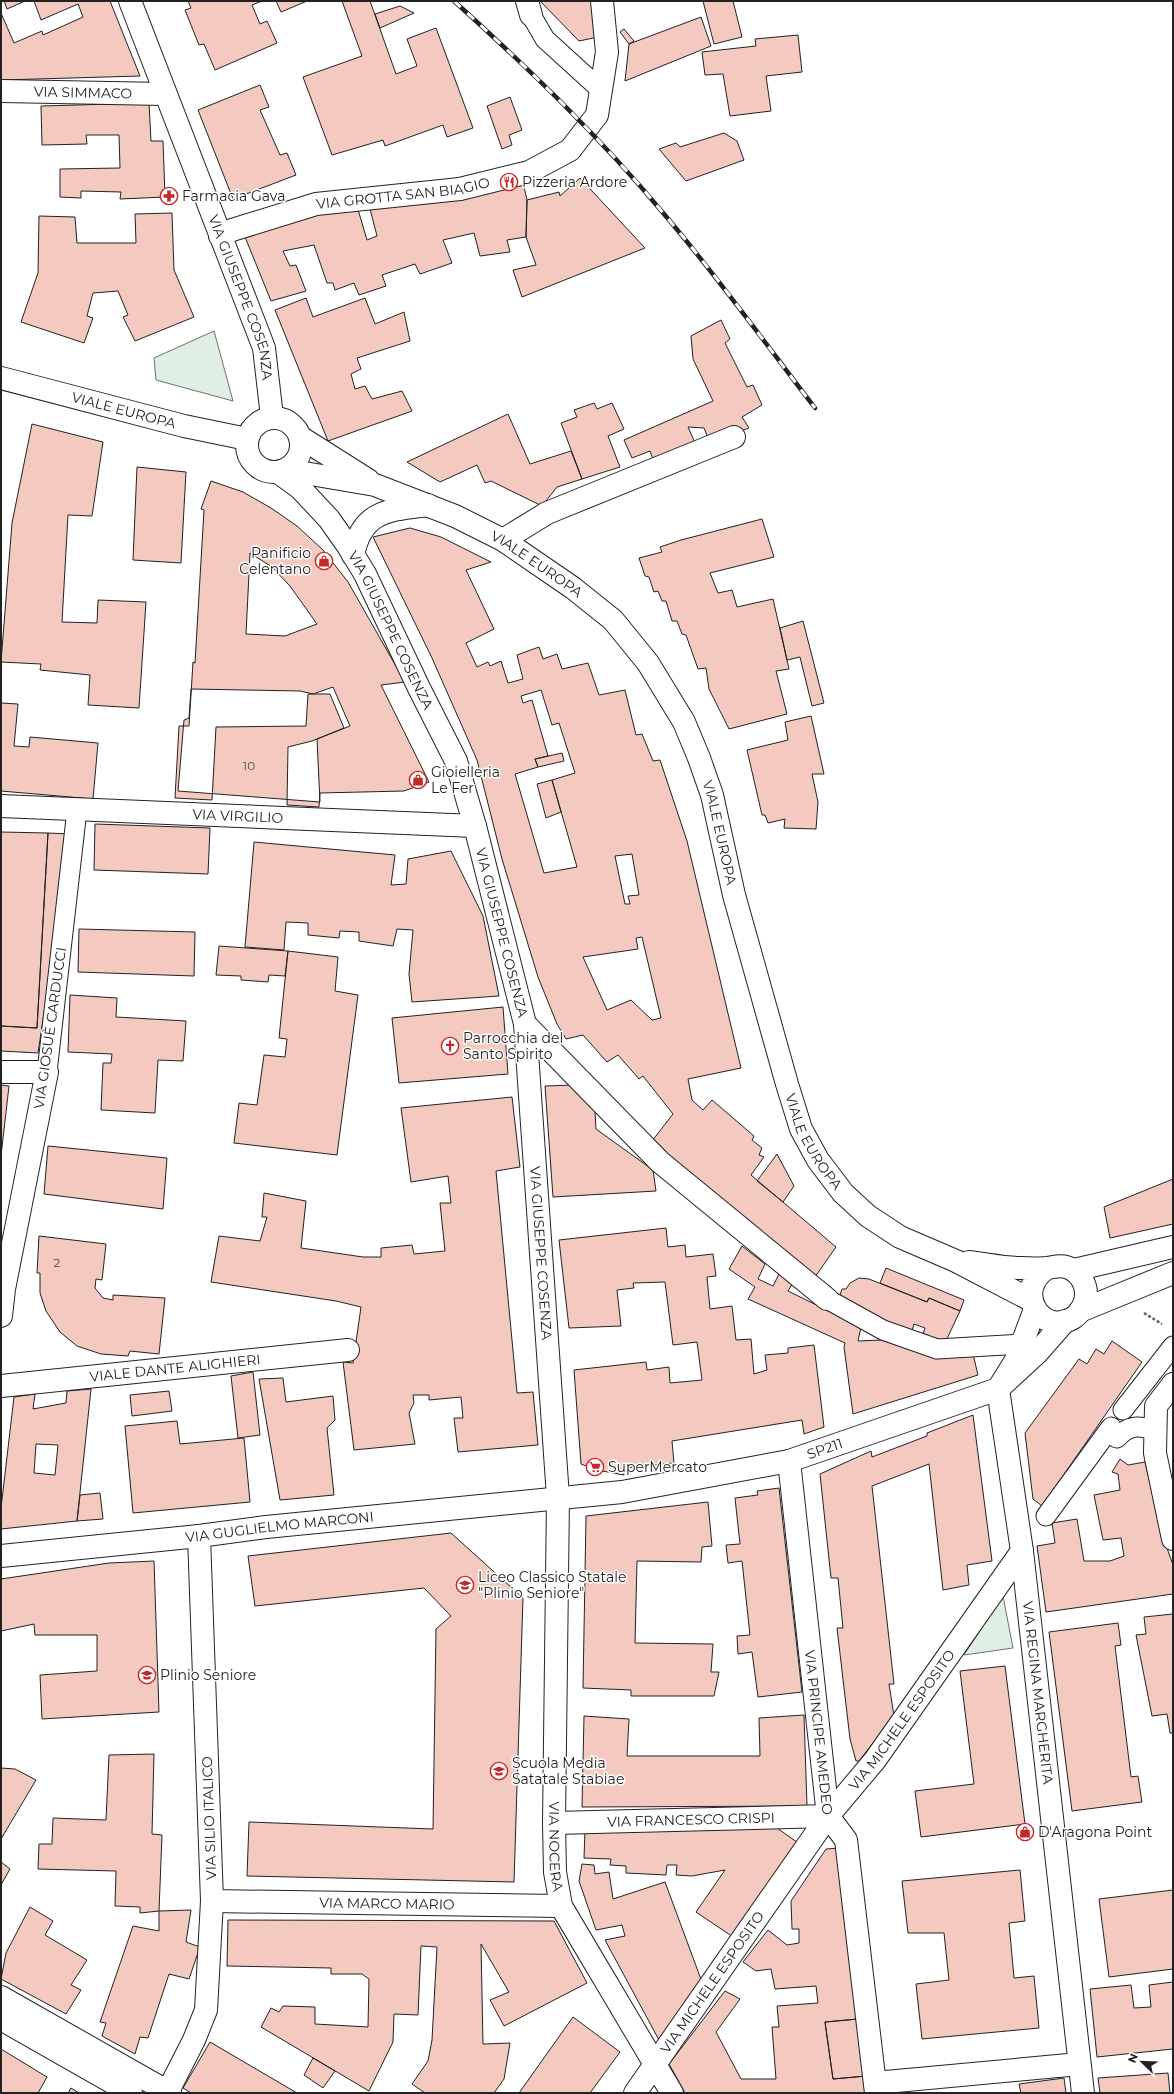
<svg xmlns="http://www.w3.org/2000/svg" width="1174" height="2094" font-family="Montserrat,sans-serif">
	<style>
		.green { fill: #e0efe3; stroke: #6f6f6f }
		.building { fill: #f3c9c0; stroke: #222; fill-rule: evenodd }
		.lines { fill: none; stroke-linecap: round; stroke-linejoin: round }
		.pedestrian-casing { stroke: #222; stroke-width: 21 }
		.minor-casing { stroke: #222; stroke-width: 24 }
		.tertiary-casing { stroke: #222; stroke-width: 24 }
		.secondary-casing { stroke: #222; stroke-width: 24 }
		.path { stroke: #646464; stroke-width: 2.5; stroke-dasharray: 3 2; stroke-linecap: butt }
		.pedestrian { stroke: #fff; stroke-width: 19 }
		.minor { stroke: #fff; stroke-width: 22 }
		.tertiary { stroke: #fff; stroke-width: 22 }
		.secondary { stroke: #fff; stroke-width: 22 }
		.rail-casing { stroke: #222; stroke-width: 4.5 }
		.rail { stroke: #fff; stroke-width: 3; stroke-dasharray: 9; stroke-linecap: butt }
		.labels { text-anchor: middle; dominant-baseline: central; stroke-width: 3; stroke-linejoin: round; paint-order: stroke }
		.number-label { font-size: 12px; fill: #564c4a }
		.street-label { font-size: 14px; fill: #222; stroke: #fff }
		.poi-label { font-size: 14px; fill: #222; stroke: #fff; text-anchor: start }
	</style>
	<rect width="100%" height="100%" fill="#fff"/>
	<!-- green -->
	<path class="green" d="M214,331L233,401L156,380L154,358Z
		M1003,1596L1013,1648L964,1655Z"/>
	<!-- building -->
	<path class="building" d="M4,1H25L7,9Z
		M34,1H110L140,76L1,80V13L14,43L42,31L43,35L83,17L78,4L41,20Z
		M188,1H262L252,5L260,24L267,21L277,43L215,70L204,44L199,45L185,10L191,8Z
		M276,1H307L281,12Z
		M342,1H370L396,74L417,66L407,39L436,28L473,128L447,137L443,125L385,146L383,140L332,155L303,77L362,56Z
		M540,1H592L598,37L579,41Z
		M703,1H733L742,37L714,44Z
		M400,6L414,13L380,28L375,14Z
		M701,17L711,46L625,81L629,44Z
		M624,29L634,41L629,44L620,32Z
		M798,35L802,72L766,76L771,111L730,116L723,74L705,75L702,52L756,46L755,39Z
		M260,85L269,107L260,110L280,155L287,153L296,175L233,199L198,110Z
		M510,97L522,130L509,135L512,145L502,149L487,106Z
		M149,103L151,141H163L165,197L120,199L121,192L81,191V198L60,197V169L120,168L119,135H86L87,144L42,145L41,106Z
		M724,133L737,141L744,160L686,181L659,149L676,143L680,147Z
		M522,178L527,200L526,237L507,240L510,252L480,256L474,233L443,240L452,263L420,274L415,264L382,275L386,286L359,295L354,283L335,290L333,283H327L314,245L283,251L290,266L296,265L306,291L271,301L243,232L357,206L367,240L377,236L369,205Z
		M580,178L645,248L522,297L513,270L536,265L526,237L527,200L559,192L560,196Z
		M172,213L174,270L194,317L135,341L123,317L128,315L118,291L93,293L87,316L93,318L84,343L21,322L38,273L39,216L75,217L77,243H136L135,214Z
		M306,298L313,317L365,298L375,324L404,312L410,341L357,358L361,369L351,374L355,389L365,386L372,399L402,391L412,411L328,441L275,310Z
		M721,320L730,339L725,343L747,387L753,385L762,405L742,417L749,428L710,443L704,428L688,427L696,445L654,462L650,451L632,458L624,440L713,401L693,359L691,336Z
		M594,403L597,409L612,403L624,429L608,436L620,467L582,479L561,423L577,417L574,410Z
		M508,414L530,464L571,451L582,479L557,487L542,506L491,481L485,483L477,465L440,482L407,462Z
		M32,424L103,442L92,516L68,515L62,622L97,623L98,600L146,602L139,708L88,705L90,675L40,670L41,664L1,662L12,523Z
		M137,467L186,472L181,563L133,560Z
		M211,481L243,492L271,508L297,526L323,550L348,582L405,682L381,685L429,782L404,791L320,793L319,807L287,805L288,747L312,741L344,728L330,694H308L306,726L216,727L212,800L175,798L179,726H189L193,662L195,663L204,510L201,509ZM250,553L272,567L290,586L317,624L285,636L246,634Z
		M762,519L774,557L710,573L718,593L732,590L737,607L773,599L789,669L776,671L787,714L729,729L709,689L706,668L698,669L686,635L682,634L677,621H672L666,601H662L658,591L654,592L649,577L645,576L639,558L662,552L660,547L681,540Z
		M410,528L441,537L491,562L466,570L494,629L466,643L477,667L488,662L490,666L501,661L508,683L523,679L517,655L539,647L543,659L557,654L562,669L588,663L599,695L625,690L636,735L642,734L653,761L660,760L687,841L741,1068L688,1079L692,1100L703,1110L712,1100L754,1136L752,1140L762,1148L759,1155L764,1157L751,1175L836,1247L815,1277L725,1206L652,1141L673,1114L643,1076L639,1079L618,1055L607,1062L583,1035L566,1039L557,1024L538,977L502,859L477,760L432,658L373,537ZM541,690L552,725L559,723L575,773L552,780L577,867L544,873L515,774L538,767L535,759L548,756L532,700L523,703L521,696ZM632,854L639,895L628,896L630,904H625L615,856ZM642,937L661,1018L652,1020L631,1000L607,1010L583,957L638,949L636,938Z
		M803,621L824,703L812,706L800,657L787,660L780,628Z
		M333,687L350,726L317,739L320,802L178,791L184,720L189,718L191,689L300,691L313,694Z
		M1,703L18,704L14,746L29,747L30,737L98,743L93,799L1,791Z
		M811,716L824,774H812L818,802L816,829L784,828L785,819L768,823L765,815H762L747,750L788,740L785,722Z
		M562,753L564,761L538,767L535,759Z
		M552,780L561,812L546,818L537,784Z
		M95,824L210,828L208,874L94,870Z
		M1,832L48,833L37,1028L1,1026Z
		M48,833L71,834L38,1053L1,1051V1026L37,1028Z
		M254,842L395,855L391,885L406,884L408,859L451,851L483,916L499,996L412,1002L409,974L413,930L397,929L393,946L359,941V932L340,931L339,938L308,935V923L286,922L284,950L245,947Z
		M79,929L195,932L194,976L78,972Z
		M219,946L288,951L285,976L269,975L268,982L241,980V976L216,975Z
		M288,951L338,957L335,991L358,995L337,1155L234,1143L239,1103L257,1105L264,1055L285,1057L287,1039L279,1038Z
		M70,995L117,998L116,1017L186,1021L183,1061L158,1060L155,1113L101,1110L103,1063H111L112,1054L68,1052Z
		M503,1007L508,1074L399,1083L392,1018Z
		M1,1085L9,1086L1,1156Z
		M575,1085L595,1112L596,1129L653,1170L656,1191L553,1197L545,1086Z
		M512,1097L520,1167L496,1171L517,1393L533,1392L538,1445L458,1452L454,1418H463L461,1397L429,1400V1395H413L414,1403L409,1413L415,1444L354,1450L343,1362L353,1363L361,1307L336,1301L211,1282L219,1236L260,1241L267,1217H262L264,1193L306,1201L301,1248L363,1257H381V1248L412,1245L414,1254L445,1251L440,1203H451L448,1176L411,1182L401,1108Z
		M48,1146L167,1158L163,1209L44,1194Z
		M777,1154L794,1186L783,1202L757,1181Z
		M1173,1179V1224L1110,1238L1104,1207Z
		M666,1228L668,1247L685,1245L686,1257L713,1254L716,1276L707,1277L710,1309L732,1306L736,1340L751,1339L754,1374L767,1370L765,1355L788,1353V1348L814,1345L824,1427L804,1434L802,1420L672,1441L674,1463L623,1468L624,1475L597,1470L581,1464L574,1370L646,1362L647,1370L669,1367L670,1383L702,1380L697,1342L673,1345L665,1282L633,1283L634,1288L617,1290L621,1326L569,1328L559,1240Z
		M39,1236L106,1244L102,1280L96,1279L95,1288L103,1298L113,1300V1295L165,1298L159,1354L130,1351L128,1356L101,1354L77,1346L60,1332L46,1311L40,1293V1273H37Z
		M742,1246L765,1264L758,1279L773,1286L780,1272L793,1283L788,1291L861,1327L858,1341L881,1340L931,1356L958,1357L973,1354L978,1375L853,1414L844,1347L845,1343L748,1299L755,1287L729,1269Z
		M886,1268L964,1300L960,1311L929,1298L927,1302L880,1283Z
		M859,1278L869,1279L927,1302L929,1298L960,1311L945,1343L922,1337L925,1328L914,1324L911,1334L839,1298L842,1289H846L850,1283Z
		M1112,1341L1142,1362L1042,1506L1033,1499L1025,1433L1079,1359L1087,1364L1096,1349L1104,1354Z
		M253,1372L260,1435L238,1438L231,1376Z
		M283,1378L286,1402L333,1396L335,1420L327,1428L334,1495L280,1500L259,1379Z
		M91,1389L77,1521L1,1529V1508L14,1397L35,1394L33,1409L66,1403L67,1391ZM36,1444L58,1445L55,1475L34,1473Z
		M169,1391L172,1411L132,1416L130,1395Z
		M973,1415L992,1561L967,1565L969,1585L943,1590L929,1464L872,1486L894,1684H889L894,1716L859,1761H856L850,1739L837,1628H843L838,1578H831L820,1474L871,1451L872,1457L927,1436V1433Z
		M177,1421L180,1444L244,1438L250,1502L133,1513L125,1426Z
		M1120,1459L1128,1465L1145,1462L1161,1531L1173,1565V1594L1046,1612L1037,1546L1055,1543L1052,1523L1077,1519L1084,1561H1110L1124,1556L1121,1538L1103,1540L1094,1495L1120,1490L1118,1474L1112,1472Z
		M779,1488L802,1692L758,1697L752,1652L738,1654L737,1636L750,1635L742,1561L728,1563L726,1545L740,1544L735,1498L758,1495L757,1491Z
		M100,1493L103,1519L77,1521L80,1495Z
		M708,1502L712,1546L702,1547L701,1562L637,1561L635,1643L713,1644L711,1672H719L714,1696H631V1690L583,1688L586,1516Z
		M451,1533L523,1598L514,1882L247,1876L249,1822L433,1829L436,1629L451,1616L424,1588L255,1606L248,1556Z
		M154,1561L159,1712L42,1719L40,1675L97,1671V1635H35L34,1624L1,1631V1579L109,1563Z
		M1173,1614V1733H1170L1167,1714L1152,1716L1136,1635L1146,1634L1144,1617Z
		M1118,1623L1121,1645L1115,1646L1131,1777L1138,1776L1142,1802L1072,1811L1049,1632Z
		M1005,1666L1025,1824L921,1837L915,1791L974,1784L960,1671Z
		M804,1715L807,1806L582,1807L584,1716L629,1719L627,1756H760L759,1718Z
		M154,1754L152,1834L162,1835L159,1911L140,1913V1907L115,1906L116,1871L38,1869L39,1844H52L53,1818L106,1820L109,1755Z
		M1,1768L15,1769L36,1780L1,1839Z
		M777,1828L801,1845L733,1937L696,1912L725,1870L692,1876L676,1875L677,1865H667L666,1875L626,1873V1866L610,1865L611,1859L584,1858L585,1830Z
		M840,1848L858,2019L825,2022L833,2079L866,2076L868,2093H685L669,2064L725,1991L740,1999L716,2032L741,2079H776L772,2027H779L777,2006L818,2003L816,1986L775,1989L771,1969L756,1971L743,1962L768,1930L787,1945L799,1943V1929H792L791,1901L826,1849Z
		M1,1862L10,1869L1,1885Z
		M582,1864L594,1865L595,1874L609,1872L613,1899L665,1882L702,1982L659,2040L605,1940L625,1936L622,1925L596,1930L579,1881Z
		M1020,1870L1025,1921L1009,1923L1014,1978L1034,1976L1039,2028L922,2039L916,1984L949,1980L944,1933H908L902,1881Z
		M1173,1890V1969L1109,1977L1099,1899Z
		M30,1907L53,1921L45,1935L87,1960L71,1985L81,1990L66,2014L1,1979L6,1953Z
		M191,1910L186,1942L200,1947L189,1979L169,1974L148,2038L140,2037L135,2054L102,2036L106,2023L100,2022L133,1926L159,1931V1911Z
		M228,1920L554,1921L587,1983L504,2026L490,2000L509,1992L481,1944L483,2044L510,2043L504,2079L494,2093H425L412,2084L428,2061L432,2040L437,1947L421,1946L418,2015L394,2014L393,2042L369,2091L261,2027L271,2008L279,2012L283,2006L315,2007V2024L368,2027L369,1979L362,1974H331V1968L227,1966Z
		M1173,1982V2049L1097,2057L1090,1989L1131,1985L1134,2008L1151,2007L1149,1985Z
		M573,2017L620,2052L590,2093H519Z
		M858,2019L866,2076L833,2079L825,2022Z
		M210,2042L297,2093H191L183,2088Z
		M1,2049L47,2077L38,2093H1Z
		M313,2058L335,2071L323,2088L304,2075Z
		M1168,2073L1170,2093H1100L1098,2078Z
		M1064,2078L1066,2093H1021L1019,2084Z
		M71,2088L79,2093H68Z"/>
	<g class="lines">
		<defs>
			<path id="pedestrian" d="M531,15L545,39L601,90
				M47,1072L77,810
				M827,1299L883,1330L937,1349L1023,1344
				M1123,1410L1173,1346
				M1108,1432L1117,1438C1129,1424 1139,1426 1156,1430
				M1046,1516L1111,1427"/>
			<g id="minor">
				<path d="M527,1L531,15"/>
				<path id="s1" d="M1,91L165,94"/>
				<path id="s2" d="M220,236L232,230L316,204L460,189L529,172L570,150L597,115L607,52L602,1"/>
				<path id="s3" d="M278,472L300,488L329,519L348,546L365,574L419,688L456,761L475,826L525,1024L558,1497L554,1823L555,1872L561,1906L672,2093"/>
				<path d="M503,540L547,513L734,437"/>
				<path d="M353,555C362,510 389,510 428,505"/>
				<path id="s4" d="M1,806L475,826"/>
				<path d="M525,1024L660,1162L827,1299"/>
				<path d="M1,1072H47L4,1289L1,1316"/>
				<path id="s5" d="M1065,1321L1037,1353L998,1389L1022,1551L1083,2093"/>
				<path d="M1173,1384L1156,1406L1155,1453L1173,1539"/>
				<path id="s6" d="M1,1386L348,1350"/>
				<path id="s7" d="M789,1461L828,1816L846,1840L876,2093"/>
				<path id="s8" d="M554,1823L828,1816"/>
				<path id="s9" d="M212,1901L561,1906"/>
				<path d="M1,1997L170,2093"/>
				<path d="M1,2019L131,2093"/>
				<path d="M875,2083L1079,2064"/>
				<path d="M167,2093L194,2040L206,2010L212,1901L199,1536"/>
				<path id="s10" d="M635,2093L828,1816L875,1760L1022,1551"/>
			</g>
			<g id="tertiary">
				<path id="s11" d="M1,1556L199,1536L266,1527L622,1492L789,1461L998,1389L1016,1360L1035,1309"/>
			</g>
			<g id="secondary">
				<path id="s12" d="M130,1L264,348L272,417"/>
				<path id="s13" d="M1,378L184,426L247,439"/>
				<circle cx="274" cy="445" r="27"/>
				<path d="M300,437L368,480"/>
				<path id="s14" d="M287,470L375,485L455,516L503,540L573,588L613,620L648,663L684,722L699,758L712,795L734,895L787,1084L801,1129L818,1160L843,1193L868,1216L900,1237L956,1261L1031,1300"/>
				<path d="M969,1262C986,1264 1003,1268 1020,1268C1029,1268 1039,1269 1048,1268C1054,1267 1060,1265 1066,1267C1078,1270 1086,1282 1086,1294C1086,1303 1081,1313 1073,1318C1042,1337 1012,1291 1047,1268"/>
				<path d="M1074,1270L1173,1247"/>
				<path d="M1080,1311L1173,1273"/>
			</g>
		</defs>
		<!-- pedestrian casing -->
		<use href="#pedestrian" class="pedestrian-casing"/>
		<!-- minor casing -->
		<use href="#minor" class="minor-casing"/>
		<!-- tertiary casing -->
		<use href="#tertiary" class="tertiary-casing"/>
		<!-- secondary casing -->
		<use href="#secondary" class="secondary-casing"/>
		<!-- path -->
		<path class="path" d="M1144,1313L1162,1324"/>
		<!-- pedestrian -->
		<use href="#pedestrian" class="pedestrian"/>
		<!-- minor -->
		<use href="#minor" class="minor"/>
		<!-- tertiary -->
		<use href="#tertiary" class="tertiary"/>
		<!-- secondary -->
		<use href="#secondary" class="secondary"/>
		<defs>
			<path id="rail" d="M454,1C528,68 600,137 664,214C717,276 765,343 815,408"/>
		</defs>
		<!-- rail casing -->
		<use href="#rail" class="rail-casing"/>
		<!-- rail -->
		<use href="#rail" class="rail"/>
	</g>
	<!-- icons -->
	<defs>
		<symbol id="restaurant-ring" viewBox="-11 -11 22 22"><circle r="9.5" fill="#fff" stroke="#c62828" stroke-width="1.5"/><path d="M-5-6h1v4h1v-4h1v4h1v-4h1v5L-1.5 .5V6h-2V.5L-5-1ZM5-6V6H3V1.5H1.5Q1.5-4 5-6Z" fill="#c62828"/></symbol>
		<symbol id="pharmacy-ring" viewBox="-11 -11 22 22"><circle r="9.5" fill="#fff" stroke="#c62828" stroke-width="1.5"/><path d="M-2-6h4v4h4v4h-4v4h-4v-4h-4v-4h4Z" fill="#c62828"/></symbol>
		<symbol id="shop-ring" viewBox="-11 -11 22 22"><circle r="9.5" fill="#fff" stroke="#c62828" stroke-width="1.5"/><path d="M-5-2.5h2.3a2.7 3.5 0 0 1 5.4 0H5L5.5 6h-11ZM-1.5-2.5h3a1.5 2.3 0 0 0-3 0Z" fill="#c62828"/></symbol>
		<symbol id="church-ring" viewBox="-11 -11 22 22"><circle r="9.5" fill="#fff" stroke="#c62828" stroke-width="1.5"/><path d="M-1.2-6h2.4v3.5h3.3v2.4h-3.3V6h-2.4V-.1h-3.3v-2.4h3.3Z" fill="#c62828"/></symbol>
		<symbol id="supermarket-ring" viewBox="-11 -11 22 22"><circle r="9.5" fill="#fff" stroke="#c62828" stroke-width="1.5"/><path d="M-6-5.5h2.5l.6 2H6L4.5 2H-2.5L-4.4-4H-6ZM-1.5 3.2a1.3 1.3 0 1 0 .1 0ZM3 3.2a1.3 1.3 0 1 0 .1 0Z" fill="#c62828"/></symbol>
		<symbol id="school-ring" viewBox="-11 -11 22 22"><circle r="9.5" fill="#fff" stroke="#c62828" stroke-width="1.5"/><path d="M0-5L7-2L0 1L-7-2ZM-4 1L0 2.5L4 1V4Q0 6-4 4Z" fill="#c62828"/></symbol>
	</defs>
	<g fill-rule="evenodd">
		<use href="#restaurant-ring" x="499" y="172" width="20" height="20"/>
		<use href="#pharmacy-ring" x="159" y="186" width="20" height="20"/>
		<use href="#shop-ring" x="314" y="551" width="20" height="20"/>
		<use href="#shop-ring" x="408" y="770" width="20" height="20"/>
		<use href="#church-ring" x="440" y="1036" width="20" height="20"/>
		<use href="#supermarket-ring" x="585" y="1457" width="20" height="20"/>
		<use href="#school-ring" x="455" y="1575" width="20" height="20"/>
		<use href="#school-ring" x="137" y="1665" width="20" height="20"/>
		<use href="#school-ring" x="489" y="1761" width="20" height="20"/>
		<use href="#shop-ring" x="1015" y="1822" width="20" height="20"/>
	</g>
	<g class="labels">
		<!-- number labels -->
		<g class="number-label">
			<text x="249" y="765">10</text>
			<text x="57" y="1262">2</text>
		</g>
		<!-- street labels -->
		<g class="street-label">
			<text stroke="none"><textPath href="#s1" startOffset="82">VIA SIMMACO</textPath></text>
			<text stroke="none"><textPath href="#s2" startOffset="189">VIA GROTTA SAN BIAGIO</textPath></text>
			<text stroke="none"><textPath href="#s12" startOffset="317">VIA GIUSEPPE COSENZA</textPath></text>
			<text stroke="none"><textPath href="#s13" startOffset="127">VIALE EUROPA</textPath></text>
			<text stroke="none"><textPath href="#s14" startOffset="270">VIALE EUROPA</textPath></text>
			<text stroke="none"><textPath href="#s3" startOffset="197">VIA GIUSEPPE COSENZA</textPath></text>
			<text stroke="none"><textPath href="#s4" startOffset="237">VIA VIRGILIO</textPath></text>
			<text stroke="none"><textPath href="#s14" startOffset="606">VIALE EUROPA</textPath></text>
			<text stroke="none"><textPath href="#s3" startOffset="521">VIA GIUSEPPE COSENZA</textPath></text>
			<text transform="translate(50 1028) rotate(-82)">VIA GIOSUÈ CARDUCCI</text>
			<text stroke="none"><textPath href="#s14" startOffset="930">VIALE EUROPA</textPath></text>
			<text stroke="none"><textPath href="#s3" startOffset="845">VIA GIUSEPPE COSENZA</textPath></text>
			<text stroke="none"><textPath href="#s6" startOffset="175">VIALE DANTE ALIGHIERI</textPath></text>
			<text stroke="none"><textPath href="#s11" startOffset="832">SP211</textPath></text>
			<text stroke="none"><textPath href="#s11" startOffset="280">VIA GUGLIELMO MARCONI</textPath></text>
			<text stroke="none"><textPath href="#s5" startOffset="402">VIA REGINA MARGHERITA</textPath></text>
			<text stroke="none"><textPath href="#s10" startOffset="459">VIA MICHELE ESPOSITO</textPath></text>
			<text stroke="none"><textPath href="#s7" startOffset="273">VIA PRINCIPE AMEDEO</textPath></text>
			<text transform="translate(209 1818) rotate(-92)">VIA SILIO ITALICO</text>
			<text stroke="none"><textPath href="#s8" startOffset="137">VIA FRANCESCO CRISPI</textPath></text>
			<text stroke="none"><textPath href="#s3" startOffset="1439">VIA NOCERA</textPath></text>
			<text stroke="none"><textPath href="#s9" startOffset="175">VIA MARCO MARIO</textPath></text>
			<text stroke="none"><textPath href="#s10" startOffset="135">VIA MICHELE ESPOSITO</textPath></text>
		</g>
		<!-- poi labels -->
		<g class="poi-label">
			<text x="522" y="182">Pizzeria Ardore</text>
			<text x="182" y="196">Farmacia Gava</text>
			<text x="311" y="553" text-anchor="end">Panificio<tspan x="311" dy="16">Celentano</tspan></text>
			<text x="431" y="772">Gioielleria<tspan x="431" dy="16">Le Fer</tspan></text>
			<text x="463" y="1038">Parrocchia del<tspan x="463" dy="16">Santo Spirito</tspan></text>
			<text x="608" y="1467">SuperMercato</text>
			<text x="478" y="1577">Liceo Classico Statale<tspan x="478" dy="16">"Plinio Seniore"</tspan></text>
			<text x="160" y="1675">Plinio Seniore</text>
			<text x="512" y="1763">Scuola Media<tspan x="512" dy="16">Satatale Stabiae</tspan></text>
			<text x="1038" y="1832">D'Aragona Point</text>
		</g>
	</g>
	<!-- border -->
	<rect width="1174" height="2094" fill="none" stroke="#222222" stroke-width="4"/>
	<!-- north arrow -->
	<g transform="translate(1142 2062) rotate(293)" stroke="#ffffff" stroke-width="3" paint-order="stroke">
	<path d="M0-3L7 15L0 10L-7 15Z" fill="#222222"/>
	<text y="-6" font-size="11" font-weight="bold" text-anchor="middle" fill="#222222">N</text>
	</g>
</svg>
